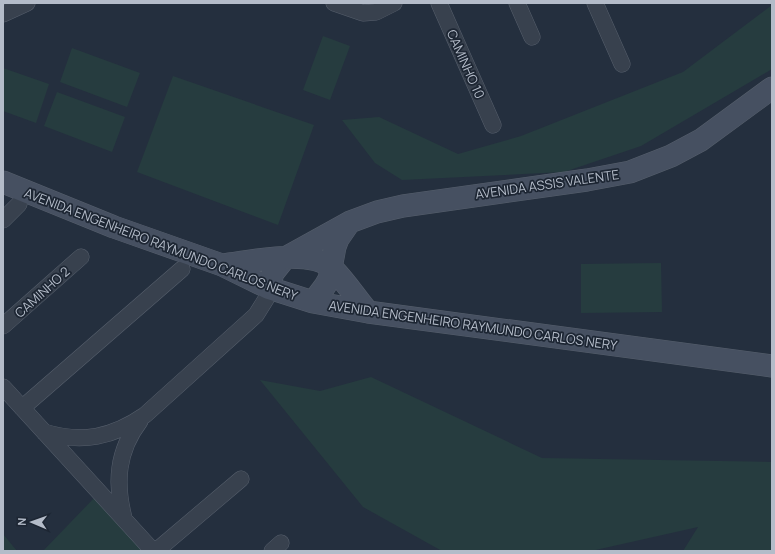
<svg xmlns="http://www.w3.org/2000/svg" width="775" height="554" font-family="Manrope,sans-serif">
	<style>
		.green { fill: #263c3f }
		.lines { fill: none; stroke-linecap: round; stroke-linejoin: round }
		.minor-casing { stroke: #565f6c; stroke-width: 17 }
		.secondary-casing { stroke: #565f6c; stroke-width: 23 }
		.minor { stroke: #38414e; stroke-width: 16 }
		.secondary { stroke: #465061; stroke-width: 22 }
		.labels { text-anchor: middle; dominant-baseline: central; stroke-width: 3.5; stroke-linejoin: round; paint-order: stroke }
		.street-label { font-size: 13px; fill: #b4bcc9; stroke: #1d2633 }
	</style>
	<rect width="100%" height="100%" fill="#242f3e"/>
	<!-- green -->
	<path class="green" d="M772,5V69L641,146L564,172L402,180L375,163L342,120L379,117L458,154L521,136L683,72Z
		M323,36L350,46L330,100L303,90Z
		M72,48L140,73L127,107L60,82Z
		M3,68L49,84L36,123L3,111Z
		M173,76L314,125L278,225L137,172Z
		M57,92L125,117L112,152L44,126Z
		M661,263L662,312L581,313V264Z
		M371,377L542,458L772,462V551H683L698,527L591,551H442L363,507L260,380L320,391Z
		M96,496L147,551H43Z
		M3,534L17,551H3Z"/>
	<g class="lines">
		<defs>
			<path id="minor" d="M334,3L363,13L376,12L394,3
				M439,3L493,125
				M517,3L532,37
				M595,3L622,64
				M3,14L27,3
				M3,220L19,204
				M3,326L81,257
				M3,387L153,551
				M22,408L182,269
				M44,432C82,444 113,437 145,415L256,315L266,299L269,288
				M124,518C115,483 117,451 140,421
				M156,551L241,479
				M272,551L281,543"/>
			<path id="secondary" d="M3,182L114,227L222,265L269,288L313,302L368,312L772,366
				M222,265C250,262 311,247 333,269C346,282 356,298 368,312
				M269,288L273,273L285,258L350,222L377,212L403,206L587,180L630,172L671,156L701,140L772,88
				M313,302L325,286L329,279L335,247L338,239L349,223"/>
		</defs>
		<!-- minor casing -->
		<use href="#minor" class="minor-casing"/>
		<!-- secondary casing -->
		<use href="#secondary" class="secondary-casing"/>
		<!-- minor -->
		<use href="#minor" class="minor"/>
		<!-- secondary -->
		<use href="#secondary" class="secondary"/>
	</g>
	<g class="labels">
		<!-- street labels -->
		<g class="street-label">
			<text transform="translate(466 64) rotate(66)">CAMINHO 10</text>
			<text transform="translate(547 184) rotate(-8)">AVENIDA ASSIS VALENTE</text>
			<text transform="translate(161 244) rotate(21)">AVENIDA ENGENHEIRO RAYMUNDO CARLOS NERY</text>
			<text transform="translate(42 292) rotate(-42)">CAMINHO 2</text>
			<text transform="translate(473 325) rotate(8)">AVENIDA ENGENHEIRO RAYMUNDO CARLOS NERY</text>
		</g>
	</g>
	<!-- border -->
	<rect width="775" height="554" fill="none" stroke="#b4bcc9" stroke-width="8"/>
	<!-- north arrow -->
	<g transform="translate(32 522) rotate(272)" stroke="#1d2633" stroke-width="3" paint-order="stroke">
	<path d="M0-3L7 15L0 10L-7 15Z" fill="#b4bcc9"/>
	<text y="-6" font-size="11" font-weight="bold" text-anchor="middle" fill="#b4bcc9">N</text>
	</g>
</svg>
